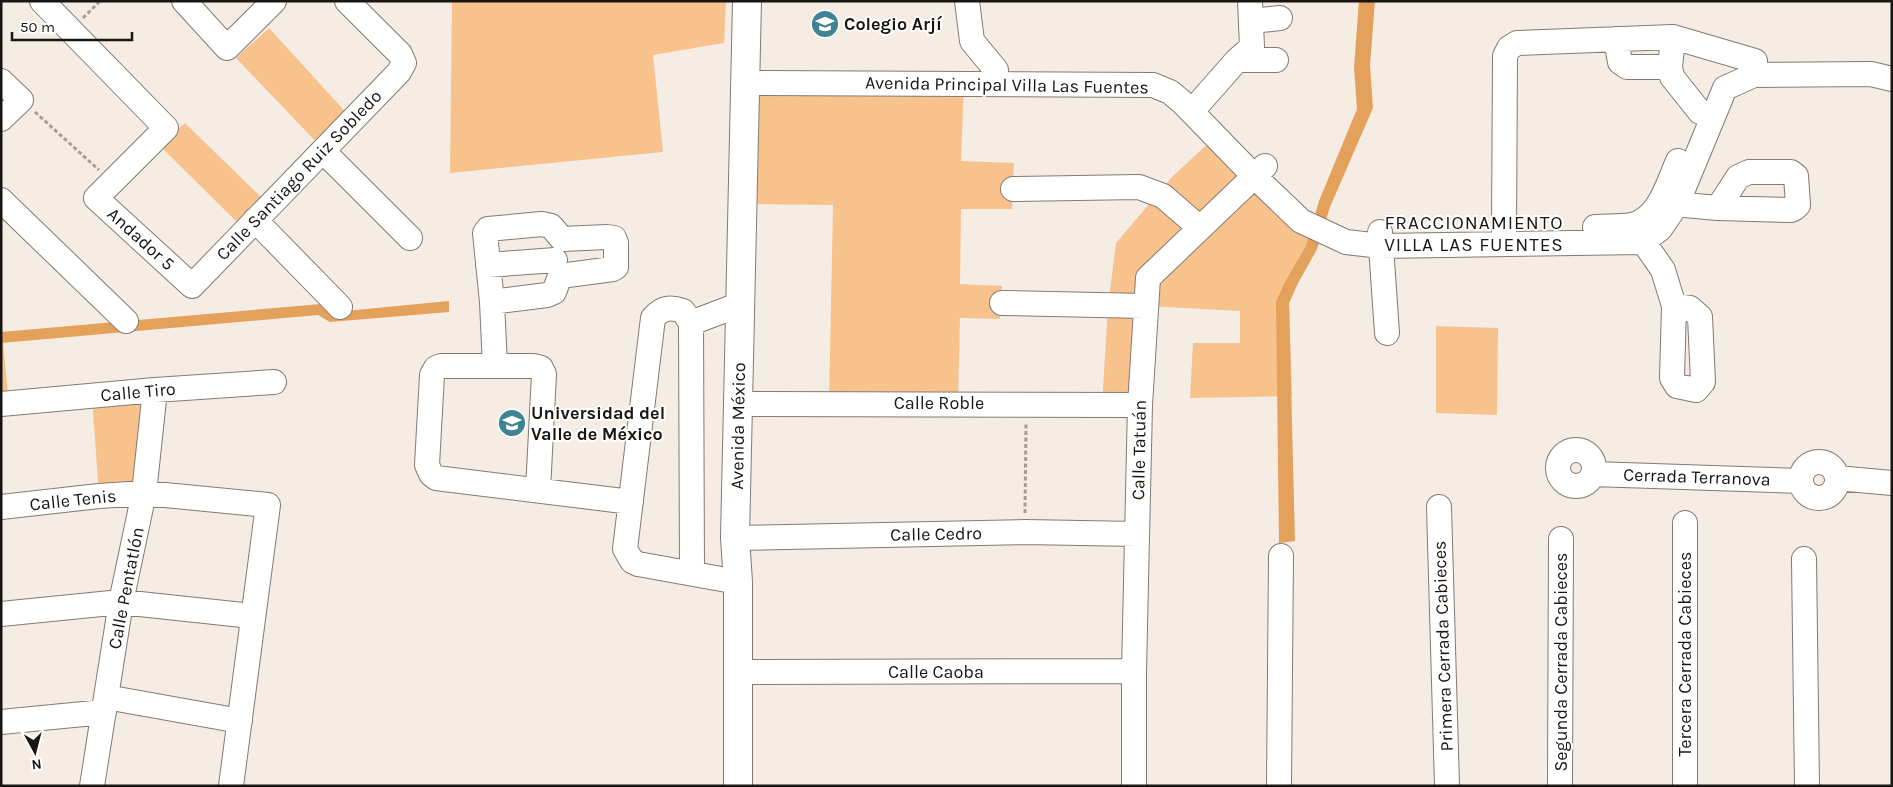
<svg xmlns="http://www.w3.org/2000/svg" width="1893" height="787" font-family="Karla,sans-serif">
	<style>
		.green { fill: #f8c28d }
		.forest { fill: #e4a15b }
		.lines { fill: none; stroke-linecap: round; stroke-linejoin: round }
		.minor-casing { stroke: #837b73; stroke-width: 26 }
		.major-casing { stroke: #837b73; stroke-width: 30 }
		.path { stroke: #a59e98; stroke-width: 3; stroke-dasharray: 4 2.5; stroke-linecap: butt }
		.minor { stroke: #fff; stroke-width: 24 }
		.major { stroke: #fff; stroke-width: 28 }
		.labels { text-anchor: middle; dominant-baseline: central; stroke-width: 4; stroke-linejoin: round; paint-order: stroke }
		.poi-label { font-size: 18px; font-weight: bold; fill: #181512; stroke: #fff; text-anchor: start }
		.street-label { font-size: 18px; fill: #181512; stroke: #fff }
		.neighbourhood-label { font-size: 19px; letter-spacing: 1px; fill: #181512; stroke: #fff }
	</style>
	<rect width="100%" height="100%" fill="#f5ece4"/>
	<!-- green -->
	<path class="green" d="M452,1H726L724,43L653,55L663,152L450,173Z
		M269,28L353,120L321,147L236,58Z
		M746,83L964,84L961,161L1014,163L1012,209H961L960,284L1002,286L1000,319L960,318L958,403H829L833,205L743,204Z
		M185,123L266,202L242,227L160,146Z
		M1216,136L1323,231L1317,249L1298,283L1289,303L1292,396L1190,398L1193,343H1240V311L1145,306L1140,405H1102L1108,306L1116,243L1173,176Z
		M1436,326L1498,328L1497,415L1436,413Z
		M1,343H3L8,394L1,395Z
		M155,390L144,493L99,496L92,396Z"/>
	<!-- forest -->
	<path class="forest" d="M1359,1H1375L1370,65L1373,108L1330,207L1317,249L1298,283L1289,303L1295,541L1279,543L1276,302L1285,282L1306,246L1319,201L1357,109L1354,67Z
		M449,301V312L330,322L318,315L1,343V332L321,304L335,312Z"/>
	<g class="lines">
		<defs>
			<path id="minor" d="M42,1L166,128L96,198L192,286L399,72L404,63L400,54L347,1
				M184,1L227,48L274,1
				M967,1L972,41L996,70
				M1252,21L1280,18
				M1673,37L1670,67L1672,77L1700,112
				M1616,39L1620,62L1627,67H1670
				M1237,60H1276
				M1,81L21,100L1,119
				M746,83L1153,85L1170,92L1182,102L1254,176L1301,221L1346,242L1381,246L1642,242L1660,229L1677,204L1725,88L1754,75L1871,74L1892,79
				M1201,101L1237,60L1252,47L1250,1
				M323,151L410,238
				M1013,189L1139,187L1163,196L1200,228
				M1,200L126,321
				M1663,203L1718,208L1791,210L1795,208L1798,205L1796,176L1791,172H1749L1738,177L1718,208
				M255,220L340,307
				M1595,227C1607,226 1620,227 1631,225C1659,220 1668,183 1678,161
				M1634,228L1663,270L1674,306L1672,378L1677,386L1696,390L1703,382L1700,317L1690,308L1674,306
				M1504,231L1505,56L1509,48L1517,43L1673,37L1755,61
				M1380,232L1387,333
				M488,265L555,260
				M492,302L547,295L554,292L560,276L613,269L616,267V243L614,238L607,237L562,239L551,226L542,224L488,229L485,233L492,302L495,366
				M1002,303L1145,306
				M691,323L741,304
				M1,404L155,390L274,382
				M738,404L1140,405
				M1558 468a18 18 0 1 1 36 0a18 18 0 1 1-36 0Z
				M1801 480a18 18 0 1 1 36 0a18 18 0 1 1-36 0Z
				M1593,474L1801,481
				M1837,478L1892,483
				M538,490L544,374L541,368L534,366H441L436,368L432,375L427,465L431,474L436,478L631,502
				M1,507L99,496L144,493L268,505L231,786
				M1439,507L1447,786
				M735,538L1025,532L1137,534
				M1804,559L1807,786
				M692,572L691,323L683,311C670,307 663,307 653,318L625,549L632,561L638,564L738,582
				M1,614L121,602L252,616
				M738,672L1134,671
				M106,697L240,721
				M1,722L104,712
				M92,786L121,602L144,493L155,390
				M1134,786V671L1140,405L1148,278L1265,166
				M1279,786L1281,556
				M1560,786L1561,539
				M1685,786V523"/>
			<path id="major" d="M738,786V582L735,538L747,1"/>
		</defs>
		<!-- minor casing -->
		<use href="#minor" class="minor-casing"/>
		<!-- major casing -->
		<use href="#major" class="major-casing"/>
		<!-- path -->
		<path class="path" d="M83,18L100,1
			M35,112L99,170
			M1025,513L1026,424"/>
		<!-- minor -->
		<use href="#minor" class="minor"/>
		<!-- major -->
		<use href="#major" class="major"/>
	</g>
	<!-- icons -->
	<defs>
		<symbol id="school-disc" viewBox="-11 -11 22 22"><circle r="9.5" fill="#408393" stroke="#fff"/><path d="M0-5L7-2L0 1L-7-2ZM-4 1L0 2.5L4 1V4Q0 6-4 4Z" fill="#fff"/></symbol>
		<symbol id="university-disc" viewBox="-11 -11 22 22"><circle r="9.5" fill="#408393" stroke="#fff"/><path d="M0-5L7-2L0 1L-7-2ZM-4 1L0 2.5L4 1V4Q0 6-4 4Z" fill="#fff"/></symbol>
	</defs>
	<g fill-rule="evenodd">
		<use href="#school-disc" x="809" y="8" width="32" height="32"/>
		<use href="#university-disc" x="496" y="407" width="32" height="32"/>
	</g>
	<g class="labels">
		<!-- poi labels -->
		<g class="poi-label">
			<text x="844" y="24">Colegio Arjí</text>
			<text x="531" y="413">Universidad del<tspan x="531" dy="21">Valle de México</tspan></text>
		</g>
		<!-- street labels -->
		<g class="street-label">
			<text transform="translate(1007 85) rotate(1)">Avenida Principal Villa Las Fuentes</text>
			<text transform="translate(299 175) rotate(-46)">Calle Santiago Ruiz Sobledo</text>
			<text transform="translate(141 239) rotate(42)">Andador 5</text>
			<text transform="translate(138 392) rotate(-5)">Calle Tiro</text>
			<text x="939" y="403">Calle Roble</text>
			<text transform="translate(738 426) rotate(-89)">Avenida México</text>
			<text transform="translate(1139 450) rotate(-89)">Calle Tatuán</text>
			<text transform="translate(1697 477) rotate(2)">Cerrada Terranova</text>
			<text transform="translate(73 500) rotate(-6)">Calle Tenis</text>
			<text transform="translate(936 534) rotate(-1)">Calle Cedro</text>
			<text transform="translate(126 588) rotate(-79)">Calle Pentatlón</text>
			<text transform="translate(1443 646) rotate(-92)">Primera Cerrada Cabieces</text>
			<text transform="translate(1685 654) rotate(-90)">Tercera Cerrada Cabieces</text>
			<text transform="translate(1561 662) rotate(-90)">Segunda Cerrada Cabieces</text>
			<text x="936" y="672">Calle Caoba</text>
		</g>
		<!-- neighbourhood labels -->
		<g class="neighbourhood-label">
			<text x="1474" y="223">FRACCIONAMIENTO<tspan x="1474" dy="22">VILLA LAS FUENTES</tspan></text>
		</g>
	</g>
	<!-- border -->
	<rect width="1893" height="787" fill="none" stroke="#181512" stroke-width="5"/>
	<!-- north arrow -->
	<g transform="translate(35 752) rotate(173)" stroke="#ffffff" stroke-width="4" paint-order="stroke">
	<path d="M0-4L9 19L0 12L-9 19Z" fill="#181512"/>
	<text y="-8" font-size="14" font-weight="bold" text-anchor="middle" fill="#181512">N</text>
	</g>
	<!-- scale -->
	<path d="M12 32v8h120v-8" fill="none" stroke="#181512" stroke-width="2.5"/>
	<text x="20" y="32" font-size="15" fill="#181512" stroke="#ffffff" stroke-width="4" paint-order="stroke">50 m</text>
</svg>
